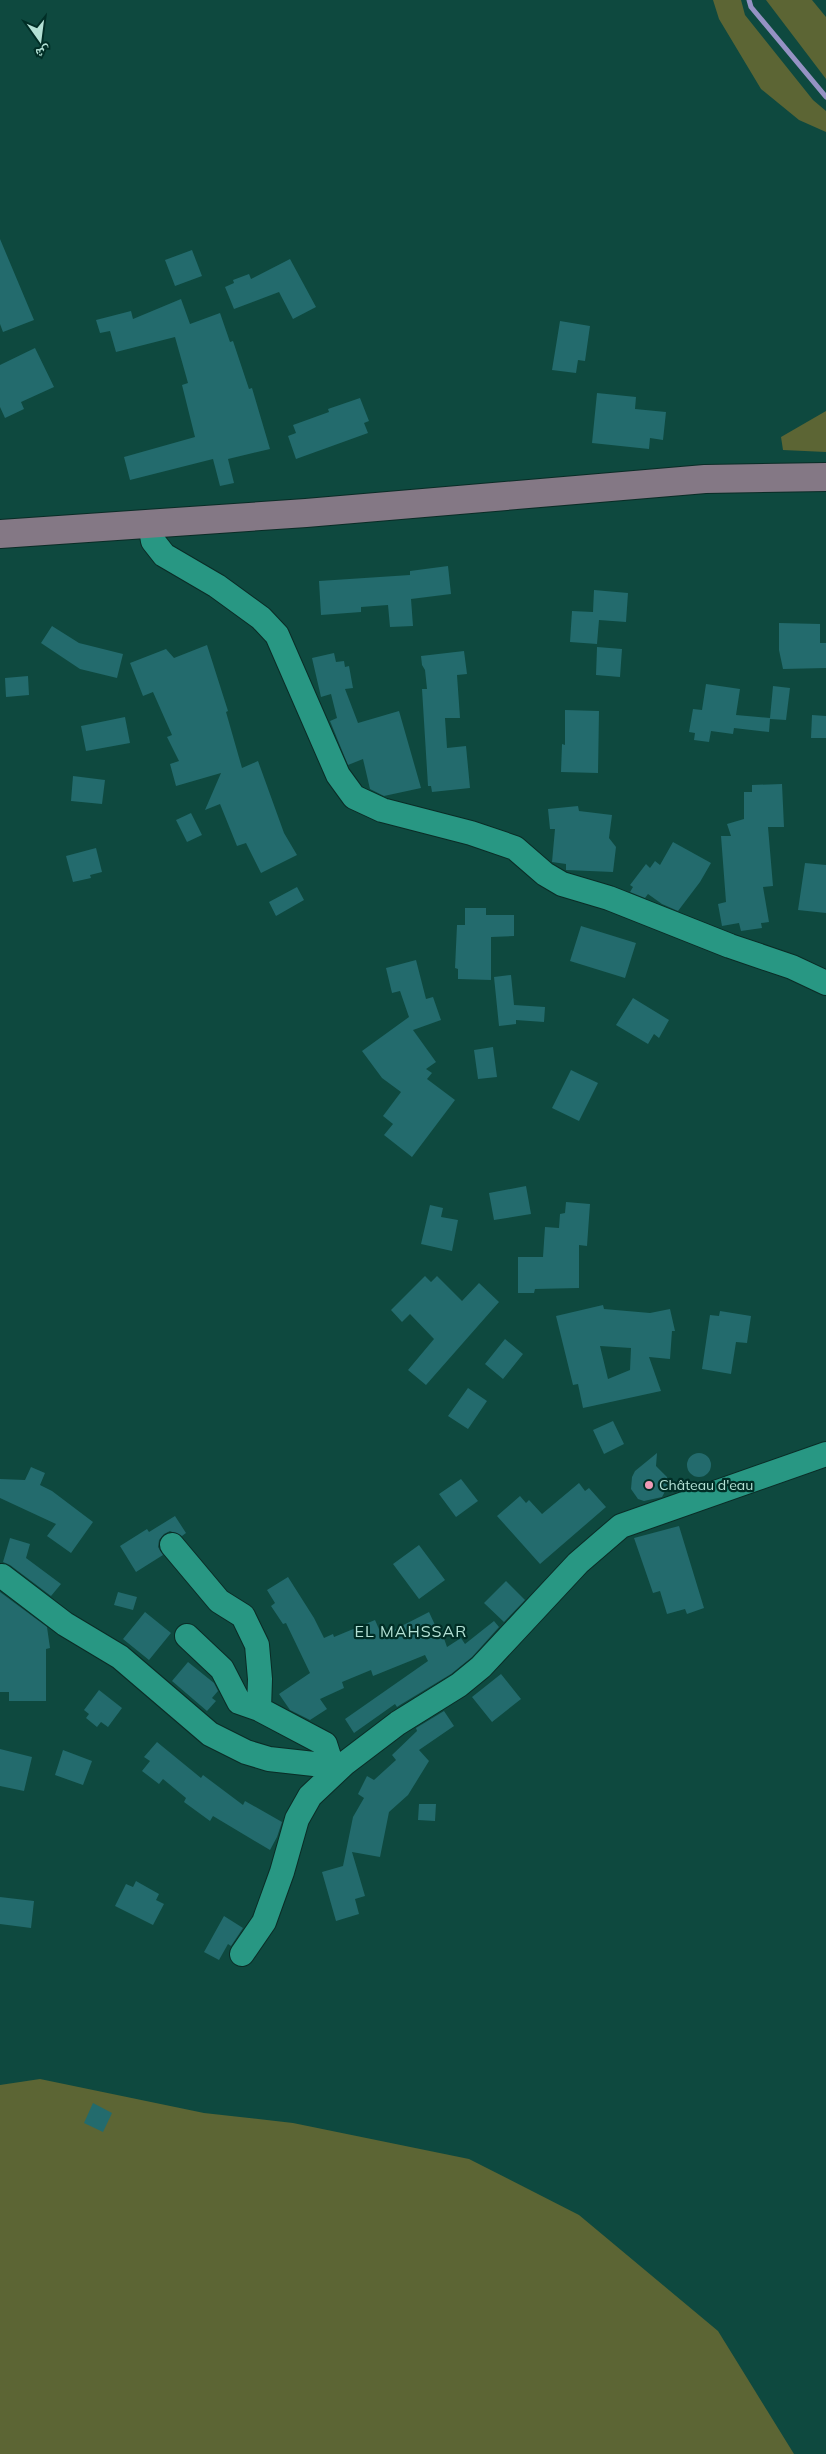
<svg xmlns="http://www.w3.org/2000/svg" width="826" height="2454" font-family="Mulish,'Noto Naskh Arabic',sans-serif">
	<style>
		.green { fill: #5c6534 }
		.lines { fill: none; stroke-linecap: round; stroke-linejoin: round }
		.stream { stroke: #9592c4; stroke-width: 5 }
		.building { fill: #236b6d; fill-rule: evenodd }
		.minor-casing { stroke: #0a2c26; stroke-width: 26 }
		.major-casing { stroke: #0a2c26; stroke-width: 30 }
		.minor { stroke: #289783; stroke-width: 24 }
		.major { stroke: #847885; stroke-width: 28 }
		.poi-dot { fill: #ef9ab7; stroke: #002e26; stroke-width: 2 }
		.labels { text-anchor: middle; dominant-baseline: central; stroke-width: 4.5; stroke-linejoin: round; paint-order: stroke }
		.poi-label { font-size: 14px; fill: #b3e1d5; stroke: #002e26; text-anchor: start }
		.quarter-label { font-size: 16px; letter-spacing: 1px; fill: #b3e1d5; stroke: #002e26 }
	</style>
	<rect width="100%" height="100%" fill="#0e493f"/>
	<!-- green -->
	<path class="green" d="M713,0H741L745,15L813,100L826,111V132L799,120L761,89L719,19Z
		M766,0H812L826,17V79Z
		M826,411V452L783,450L781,437Z
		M40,2079L204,2113L293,2123L469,2159L579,2215L718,2331L794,2454H0V2085Z"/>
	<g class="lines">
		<!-- stream -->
		<path class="stream" d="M749,0L751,7L826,97"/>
	</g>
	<!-- building -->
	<path class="building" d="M0,239L34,320L3,332L0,324Z
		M192,250L202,276L175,286L165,260Z
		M290,259L316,307L293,319L279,292L234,309L225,287L234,283L233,280L249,274L251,279Z
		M181,299L190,324L220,313L230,342L233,341L249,389L252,388L270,449L228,459L234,483L220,486L213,459L130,480L124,457L195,437L182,385L188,383L175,337L116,352L110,331L100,333L96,320L131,311L133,319Z
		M560,321L590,326L585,361L578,360L576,373L552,370Z
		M35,348L54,387L21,402L24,409L5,418L0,407V365Z
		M597,393L636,397L635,409L666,412L663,440L650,438L649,449L592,443Z
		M360,398L369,421L364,423L368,433L296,459L288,436L296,433L293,425L329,412L328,409Z
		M448,566L451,594L411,599L413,626L390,627L388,605L361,607V612L321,615L319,581L410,575V571Z
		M594,590L628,593L626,622L599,620L597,644L570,642L572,611L593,612Z
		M779,623L820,624V643H826V668L783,669L779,650Z
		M52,626L79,643L123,654L117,678L80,669L41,643Z
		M207,645L228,711L226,712L242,768L258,761L284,833L297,855L261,873L246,843L237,846L220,804L205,810L221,773L176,786L170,764L179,761L167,737L172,735L153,692L143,696L130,663L166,649L174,658Z
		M597,647L622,649L620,677L596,675Z
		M464,651L467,674L457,675L460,718H445L447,748L466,746L470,788L432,792L431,786H428L422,689H427L425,670L422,665L421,656Z
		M334,653L336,662L344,661L345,667L349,666L353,688L345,689L358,723L399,711L421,788L384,796L370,789L363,759L348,765L330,721L337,718L331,694L321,697L312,658Z
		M28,676L29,695L6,697L5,678Z
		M706,684L740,689L736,715L770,718L773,686L790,688L786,720L770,719L769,732L734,728L733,734L711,731L709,742L694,740L695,733L689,732L693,709L702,710Z
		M565,710L599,711L598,773L561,772L562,744L565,745Z
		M812,715L826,716V738H811Z
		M125,717L130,743L86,751L81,726Z
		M73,776L105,780L102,804L71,801Z
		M782,784L784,827H768L773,886L763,887L769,922L761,923L762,928L741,931L739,923L722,926L718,904L726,902L721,836H731L727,824L744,819V792H752V785Z
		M578,806L579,811L612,815L609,838L616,847L613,872L566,870V864L552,862L555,829H550L548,809Z
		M191,813L202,835L187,842L176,820Z
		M673,842L711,863L700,882L678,911L662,904L648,894L645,898L630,892L633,887L630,885L646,864L650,868L655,861L660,865Z
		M96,848L102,872L90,875L91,878L73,882L66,856Z
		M805,863L826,865V913L798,910Z
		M297,887L304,900L276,916L269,902Z
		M465,908H486V915H514V936L491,937V980L458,979V969L455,968L457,925H465Z
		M581,926L636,943L625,978L570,961Z
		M416,960L426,999L433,997L441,1020L413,1030L436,1062L426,1069L432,1073L427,1079L455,1100L412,1157L384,1135L393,1124L383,1116L401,1092L382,1078L362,1051L409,1017L400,991L392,993L386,968Z
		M511,975L514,1005L545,1007L544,1022L516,1020V1024L499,1026L494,977Z
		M633,998L669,1020L659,1038L654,1034L648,1044L616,1025Z
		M493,1047L497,1077L478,1079L474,1050Z
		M571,1070L598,1083L579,1121L552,1108Z
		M526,1186L531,1214L494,1220L489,1193Z
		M566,1202L590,1204L587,1246L579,1245V1288L535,1289L534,1293H518V1257H543L545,1227L559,1228L560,1214L565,1213Z
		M430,1205L443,1208L441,1217L458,1220L452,1251L421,1244Z
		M425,1276L431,1282L437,1276L462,1301L479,1283L499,1302L426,1385L408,1370L434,1339L410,1314L402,1322L391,1310Z
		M603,1305L604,1309L650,1313L670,1309L675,1331H672L670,1359L649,1357L661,1391L583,1408L578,1384L573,1385L556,1316ZM600,1346L631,1348L630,1370L608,1379Z
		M720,1311L751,1316L747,1343L736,1342L731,1374L702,1369L710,1315L719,1316Z
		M505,1339L523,1354L503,1379L485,1364Z
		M468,1388L487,1401L468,1429L448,1416Z
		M613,1421L624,1444L604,1454L593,1430Z
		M687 1465a12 12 0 1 1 24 0a12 12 0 1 1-24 0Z
		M657,1453L656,1466L667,1477L668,1486L662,1497L644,1501L638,1499L631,1489L632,1477L635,1471Z
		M31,1467L45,1473L40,1485L52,1491L93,1522L71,1553L47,1536L56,1524L0,1498V1479L25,1480Z
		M461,1479L478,1501L456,1517L439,1494Z
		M579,1483L585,1491L589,1488L606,1507L540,1564L497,1516L520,1496L526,1503L529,1500L542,1514Z
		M175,1516L186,1533L182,1536L170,1531L164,1534L159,1540L158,1547L163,1555L136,1572L120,1546L147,1529L149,1532Z
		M679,1526L704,1608L687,1614L685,1609L667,1614L660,1591L653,1593L634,1538Z
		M10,1538L30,1544L26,1558L61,1584L51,1596L10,1565L3,1562Z
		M419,1545L445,1580L419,1599L393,1564Z
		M288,1577L314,1618L324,1638L333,1634L334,1637L375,1620L382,1636L429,1612L435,1625L439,1624L447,1647L461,1638L465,1644L494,1621L499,1627L472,1657L451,1674L400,1705L397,1707L395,1704L354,1733L345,1719L428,1661L425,1655L373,1676L371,1670L342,1682L344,1688L320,1699L327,1709L310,1720L290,1710L279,1694L310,1673L286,1623L283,1624L271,1606L275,1603L267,1590Z
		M506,1581L525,1600L504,1622L484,1603Z
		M0,1592L47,1627L50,1648L46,1649V1701H9V1692H0Z
		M118,1592L137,1597L133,1610L114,1605Z
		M145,1612L171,1633L149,1660L123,1639Z
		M188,1662L214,1683L218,1691L212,1698L216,1701L207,1711L172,1681Z
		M501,1674L521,1699L492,1722L472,1697Z
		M99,1690L122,1708L108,1727L101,1722L97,1727L86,1718L89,1714L84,1710Z
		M444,1711L454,1726L419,1750L429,1761L408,1795L389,1812L380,1857L352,1852L365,1896L355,1899L359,1914L336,1921L322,1872L343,1866L353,1817L364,1798L358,1794L367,1776L374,1780L396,1760L392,1755L417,1731L416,1728Z
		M157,1742L201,1778L203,1775L243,1805L245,1801L282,1822L277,1837L270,1850L213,1816L210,1821L184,1802L186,1798L163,1779L159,1784L142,1771L150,1761L144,1757Z
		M0,1749L32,1757L24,1791L0,1786Z
		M63,1750L92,1761L83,1785L55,1775Z
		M419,1804H436L435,1821L418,1820Z
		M136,1881L159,1894L156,1900L164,1904L153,1925L115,1906L126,1884L133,1887Z
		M0,1897L34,1901L31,1928L0,1924Z
		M224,1916L243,1928L231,1946L228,1944L219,1960L204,1952Z
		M93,2103L112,2113L103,2132L84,2123Z"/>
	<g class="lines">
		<defs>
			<path id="minor" d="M150,523L153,541L164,555L217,586L261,618L277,635L338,775L354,797L382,810L471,833L515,848L545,874L562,884L609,898L730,946L792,967L826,983
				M172,1545L219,1601L243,1616L257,1645L260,1679L259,1709
				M2,1576L65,1624L120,1657L210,1734L246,1752L269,1759L332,1766L344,1764L398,1723L459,1685L481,1667L578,1563L621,1526L826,1454
				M187,1636L222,1669L239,1702L259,1709L325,1744L332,1766
				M242,1954L264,1922L282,1872L297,1819L310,1796L344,1764"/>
			<path id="major" d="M0,534L306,513L705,479L826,477"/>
		</defs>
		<!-- minor casing -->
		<use href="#minor" class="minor-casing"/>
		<!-- major casing -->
		<use href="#major" class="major-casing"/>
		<!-- minor -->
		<use href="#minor" class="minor"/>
		<!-- major -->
		<use href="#major" class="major"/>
	</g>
	<!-- markers -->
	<circle class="poi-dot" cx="649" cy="1485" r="5"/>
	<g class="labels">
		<!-- poi labels -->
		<g class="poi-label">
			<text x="659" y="1485">Château d'eau</text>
		</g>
		<!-- quarter labels -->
		<g class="quarter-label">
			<text x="411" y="1631">EL MAHSSAR</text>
		</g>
	</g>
	<!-- north arrow -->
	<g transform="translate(40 40) rotate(166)" stroke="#002e26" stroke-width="4" paint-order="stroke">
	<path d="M0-4L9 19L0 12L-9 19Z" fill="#b3e1d5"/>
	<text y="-8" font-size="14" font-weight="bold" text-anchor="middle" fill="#b3e1d5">ش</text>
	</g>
</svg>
